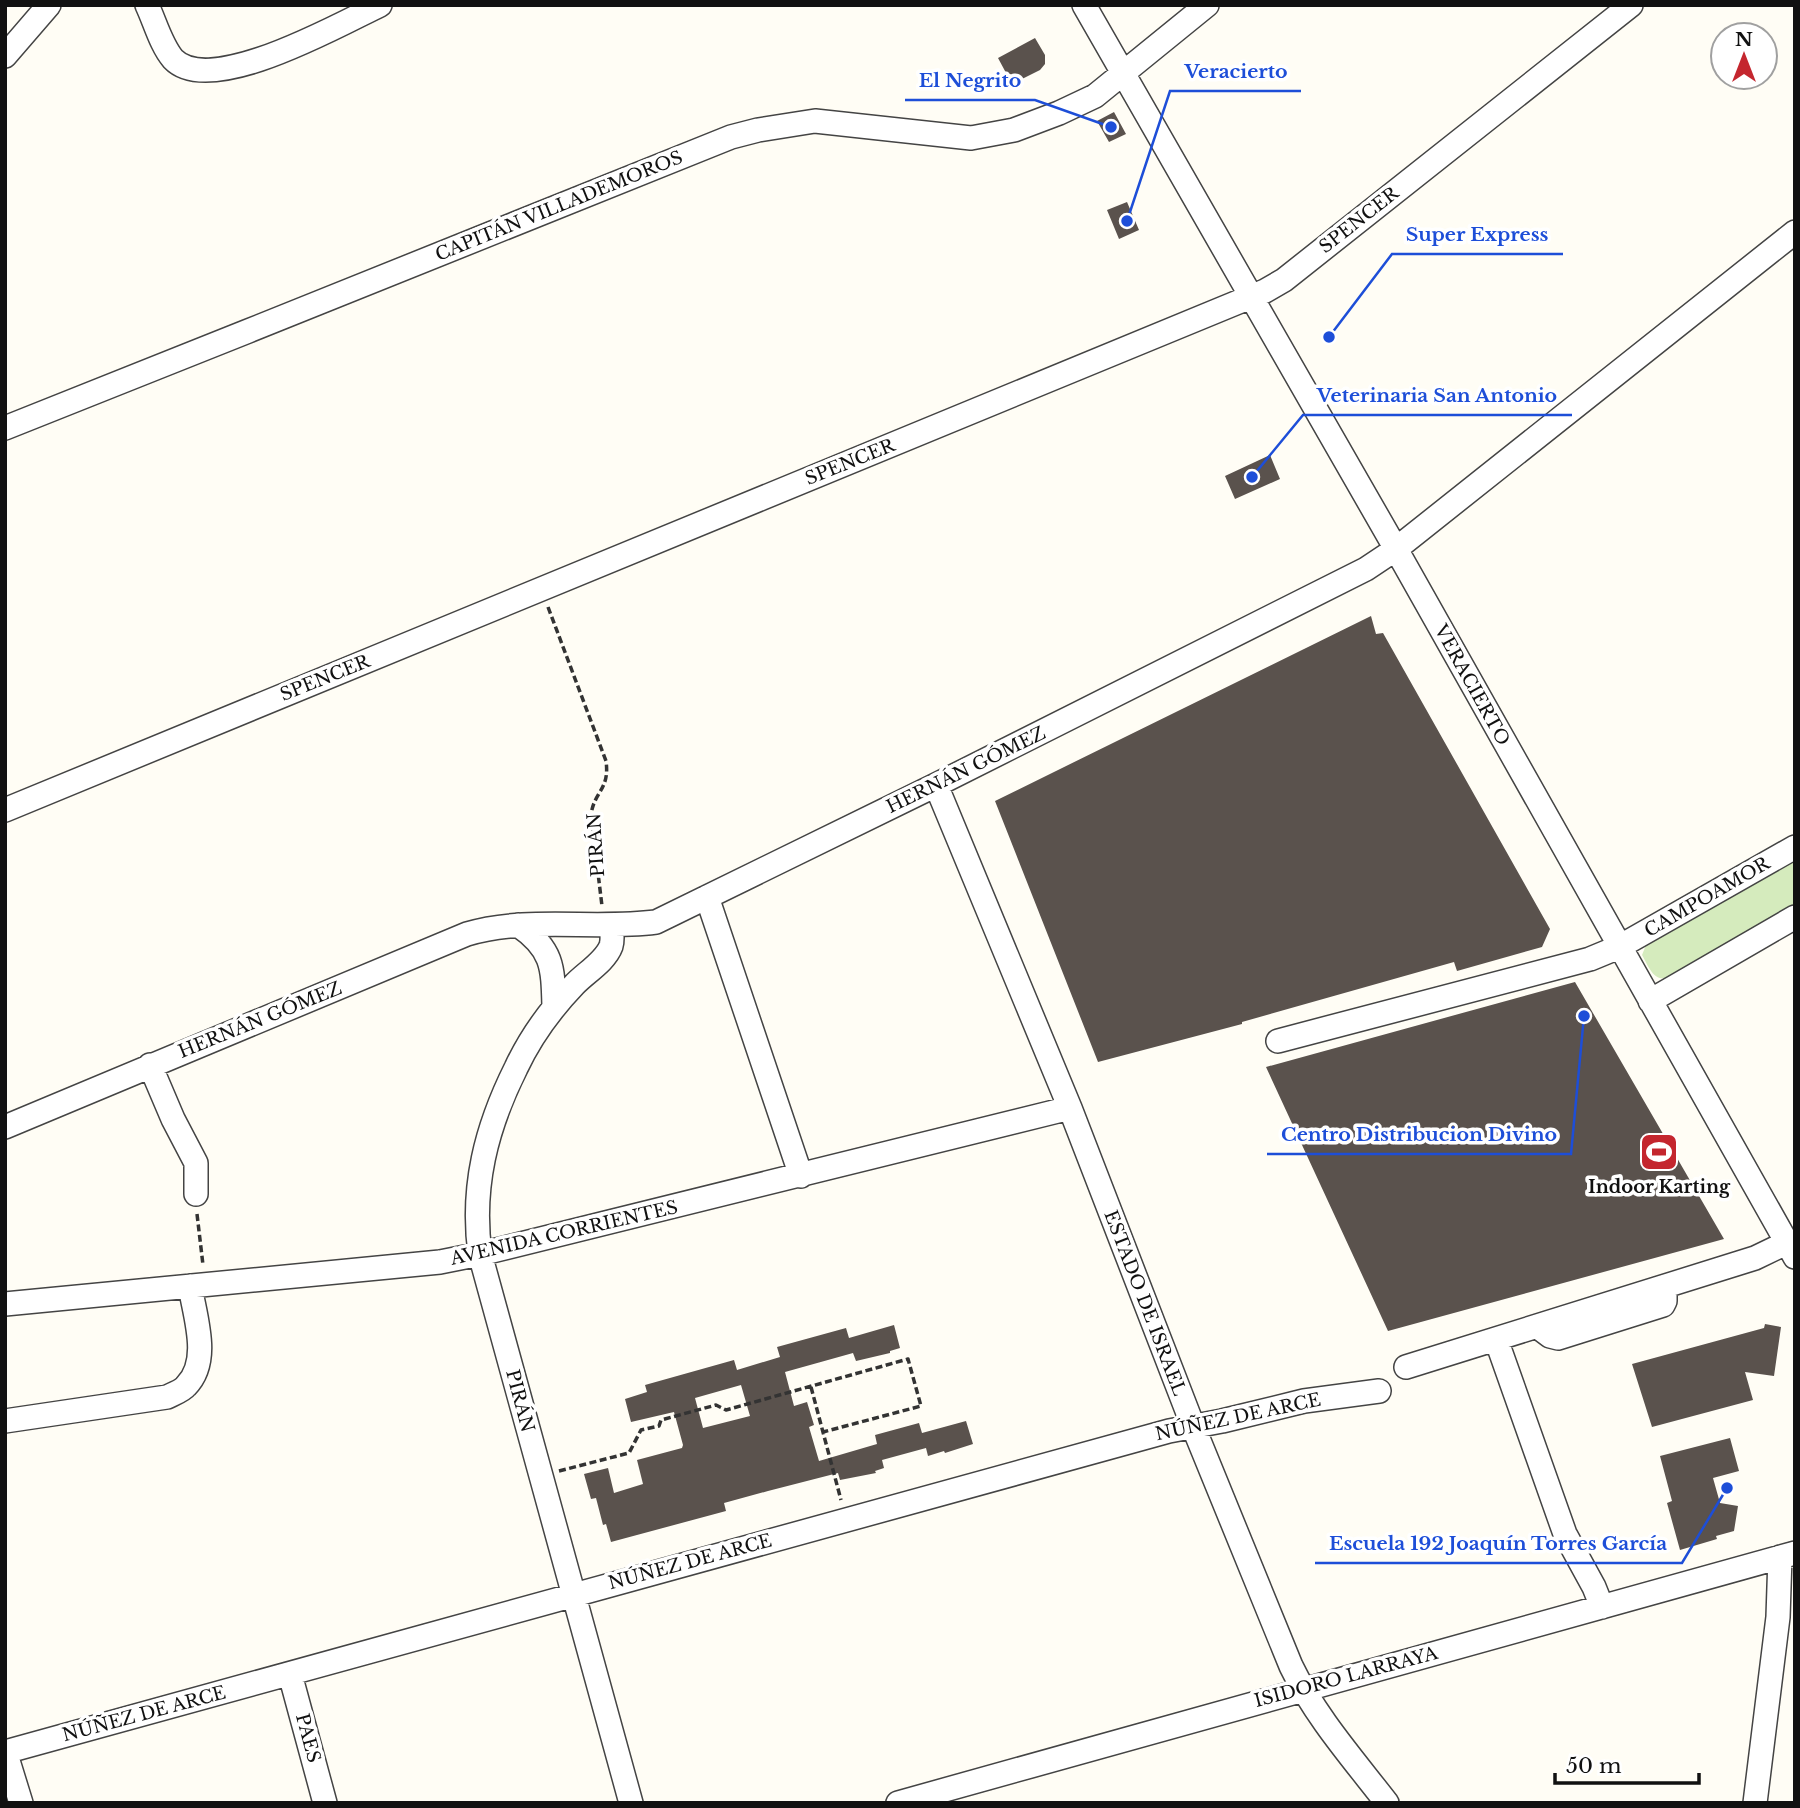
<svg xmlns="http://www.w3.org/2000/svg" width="1800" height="1808" font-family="'Libre Baskerville',serif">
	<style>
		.green { fill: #d5ebbd }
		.building { fill: #5a524d; fill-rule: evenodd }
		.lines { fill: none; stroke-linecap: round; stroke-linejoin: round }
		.minor-casing { stroke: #444; stroke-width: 26 }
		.path { stroke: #333; stroke-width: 3.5; stroke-dasharray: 7 3.5; stroke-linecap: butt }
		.minor { stroke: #fff; stroke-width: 23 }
		.labels { text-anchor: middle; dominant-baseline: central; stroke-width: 7; stroke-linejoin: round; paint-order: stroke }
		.street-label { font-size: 18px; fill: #111; stroke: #fff }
		.poi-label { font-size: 18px; font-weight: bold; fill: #111; stroke: #fff }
		.leader { fill: none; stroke: #1d4ed8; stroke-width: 2.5 }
		.callout-dot { fill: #1d4ed8; stroke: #fff; stroke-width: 2.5 }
		.callout-label { font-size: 19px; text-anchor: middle; font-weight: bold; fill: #1d4ed8; stroke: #fff; stroke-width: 7; stroke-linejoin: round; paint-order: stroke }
	</style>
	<rect width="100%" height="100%" fill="#fffdf5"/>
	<!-- green -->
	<path class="green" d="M1795,858V904L1666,978C1653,981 1648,965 1642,955L1646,945Z"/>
	<!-- building -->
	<path class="building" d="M1035,38L1045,55V64L1040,70L1012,84L998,58Z
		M1114,112L1126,134L1109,142L1097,121Z
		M1127,202L1139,230L1119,239L1107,210Z
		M1270,455L1280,479L1235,499L1225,476Z
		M1371,616L1376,634L1383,633L1550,929L1542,947L1457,971L1454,962L1242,1022V1024L1098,1062L995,801Z
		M1575,982L1724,1239L1388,1331L1266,1067Z
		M1765,1324L1781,1327L1774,1376L1745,1372L1753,1400L1652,1427L1632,1364L1764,1328Z
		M894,1325L900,1348L890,1351V1353L856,1361L853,1353L785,1372L794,1406L807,1402L814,1425L809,1427L819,1461L877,1444L875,1435L919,1423L922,1433L966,1421L973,1444L945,1453L944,1451L928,1456L926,1448L882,1460L884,1468L875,1471L876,1473L840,1480L838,1473L768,1491L724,1503L726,1511L611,1542L606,1524L603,1525L596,1498L591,1499L584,1474L608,1468L614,1493L643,1484L637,1460L682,1448L683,1445L674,1412L631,1422L625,1399L647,1392L645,1385L734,1360L737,1370L780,1357L777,1347L846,1328L849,1338ZM741,1385L750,1416L703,1428L695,1398Z
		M1730,1438L1739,1471L1713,1478L1720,1503L1738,1506L1734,1531L1716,1536L1717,1539L1680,1550L1667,1503L1672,1501L1660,1456Z"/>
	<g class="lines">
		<defs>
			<path id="minor" d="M147,5C155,22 161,45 173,59C210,98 340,24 380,5
				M1084,5L1396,549L1795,1257
				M5,56L49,5
				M5,428C247,331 490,236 731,137L758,130L815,121L971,138L1014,130L1059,113L1095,96L1207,5
				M936,785L1070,1108L1193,1426L1291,1666C1315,1716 1353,1759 1387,1803
				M5,810L1265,291L1284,280L1631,5
				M707,897L801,1176
				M518,925C553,949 553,967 554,1007
				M611,925C612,932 613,940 611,946C605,962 585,973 574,985C552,1008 530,1038 516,1068C486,1128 471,1187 480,1254L631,1803
				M1650,1001L1795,917
				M1278,1041L1590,959L1619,947L1795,847
				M150,1065L173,1119L196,1163V1194
				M5,1127L467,934C528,916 593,930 656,922L936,785L1366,569L1396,549L1795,232
				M5,1304L440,1262L480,1254L1070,1108
				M1538,1327L1550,1336L1558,1338L1663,1305L1665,1301V1287
				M1496,1339L1565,1534L1594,1587L1602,1607
				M1406,1367L1755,1258L1786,1243
				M5,1421L167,1397C173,1394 182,1391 186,1386C211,1361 195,1317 190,1286
				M290,1674L325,1803
				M5,1751L21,1803
				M5,1752L1169,1431L1222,1421L1304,1401L1379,1391
				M898,1803L1795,1553
				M1755,1803L1778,1617L1780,1557"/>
		</defs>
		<!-- minor casing -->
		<use href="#minor" class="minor-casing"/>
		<!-- path -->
		<path class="path" d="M548,607L606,761C610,790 594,791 591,815L602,906
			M197,1214L203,1265
			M811,1387L841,1500
			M559,1471L629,1453L641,1430L659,1426L661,1420L716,1405L726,1410L908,1359L921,1406L823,1432"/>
		<!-- minor -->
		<use href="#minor" class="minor"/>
	</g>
	<!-- icons -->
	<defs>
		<symbol id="stadium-square" viewBox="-11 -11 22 22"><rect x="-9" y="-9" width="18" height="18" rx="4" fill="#c4262e" stroke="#fff"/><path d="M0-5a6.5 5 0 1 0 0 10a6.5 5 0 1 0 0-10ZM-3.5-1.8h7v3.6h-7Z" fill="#fff"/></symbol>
	</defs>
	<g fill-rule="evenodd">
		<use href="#stadium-square" x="1637" y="1130" width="44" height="44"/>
	</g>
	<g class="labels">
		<!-- street labels -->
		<g class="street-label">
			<text transform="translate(559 206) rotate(-22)">CAPITÁN VILLADEMOROS</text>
			<text transform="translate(1359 220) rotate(-38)">SPENCER</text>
			<text transform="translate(850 462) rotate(-22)">SPENCER</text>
			<text transform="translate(325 678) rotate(-22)">SPENCER</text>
			<text transform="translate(1472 685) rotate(61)">VERACIERTO</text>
			<text transform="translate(966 770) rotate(-26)">HERNÁN GÓMEZ</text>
			<text transform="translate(596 845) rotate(-94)">PIRÁN</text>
			<text transform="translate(1707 897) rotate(-30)">CAMPOAMOR</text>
			<text transform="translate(260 1020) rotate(-22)">HERNÁN GÓMEZ</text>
			<text transform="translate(564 1233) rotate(-13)">AVENIDA CORRIENTES</text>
			<text transform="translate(1145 1303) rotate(69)">ESTADO DE ISRAEL</text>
			<text transform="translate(520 1401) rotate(75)">PIRÁN</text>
			<text transform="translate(1238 1417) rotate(-12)">NÚÑEZ DE ARCE</text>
			<text transform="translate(690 1562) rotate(-15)">NÚÑEZ DE ARCE</text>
			<text transform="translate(1346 1677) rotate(-15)">ISIDORO LARRAYA</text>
			<text transform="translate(144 1714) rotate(-15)">NÚÑEZ DE ARCE</text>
			<text transform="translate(308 1738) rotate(75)">PAES</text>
		</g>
		<!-- poi labels -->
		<g class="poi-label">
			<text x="1659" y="1187">Indoor Karting</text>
		</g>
	</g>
	<!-- callouts -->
	<path class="leader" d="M1127 221L1170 91H1301M1111 127L1035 100H905M1329 337L1392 254H1563M1252 477L1303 415H1572M1584 1016L1571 1154H1267M1727 1488L1682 1563H1315"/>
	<g class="callout-dot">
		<circle cx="1127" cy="221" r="7"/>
		<circle cx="1111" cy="127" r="7"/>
		<circle cx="1329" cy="337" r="7"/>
		<circle cx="1252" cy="477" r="7"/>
		<circle cx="1584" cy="1016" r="7"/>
		<circle cx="1727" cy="1488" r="7"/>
	</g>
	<g class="callout-label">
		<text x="1236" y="78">Veracierto</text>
		<text x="970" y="87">El Negrito</text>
		<text x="1477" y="241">Super Express</text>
		<text x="1437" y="402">Veterinaria San Antonio</text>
		<text x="1419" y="1141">Centro Distribucion Divino</text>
		<text x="1498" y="1550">Escuela 192 Joaquín Torres García</text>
	</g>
	<!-- border -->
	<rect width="1800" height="1808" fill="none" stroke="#111111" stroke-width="14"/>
	<!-- north arrow -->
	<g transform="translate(1744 56)"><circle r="33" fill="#ffffff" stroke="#a0a0a0" stroke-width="2"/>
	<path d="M0-5L12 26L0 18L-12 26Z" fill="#c4262e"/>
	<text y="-10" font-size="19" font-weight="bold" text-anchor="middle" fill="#111111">N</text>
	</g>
	<!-- scale -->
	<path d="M1555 1773v10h144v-10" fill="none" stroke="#111111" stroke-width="3.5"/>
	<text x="1566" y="1773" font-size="21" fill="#111111" stroke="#ffffff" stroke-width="5" paint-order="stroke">50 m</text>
</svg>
